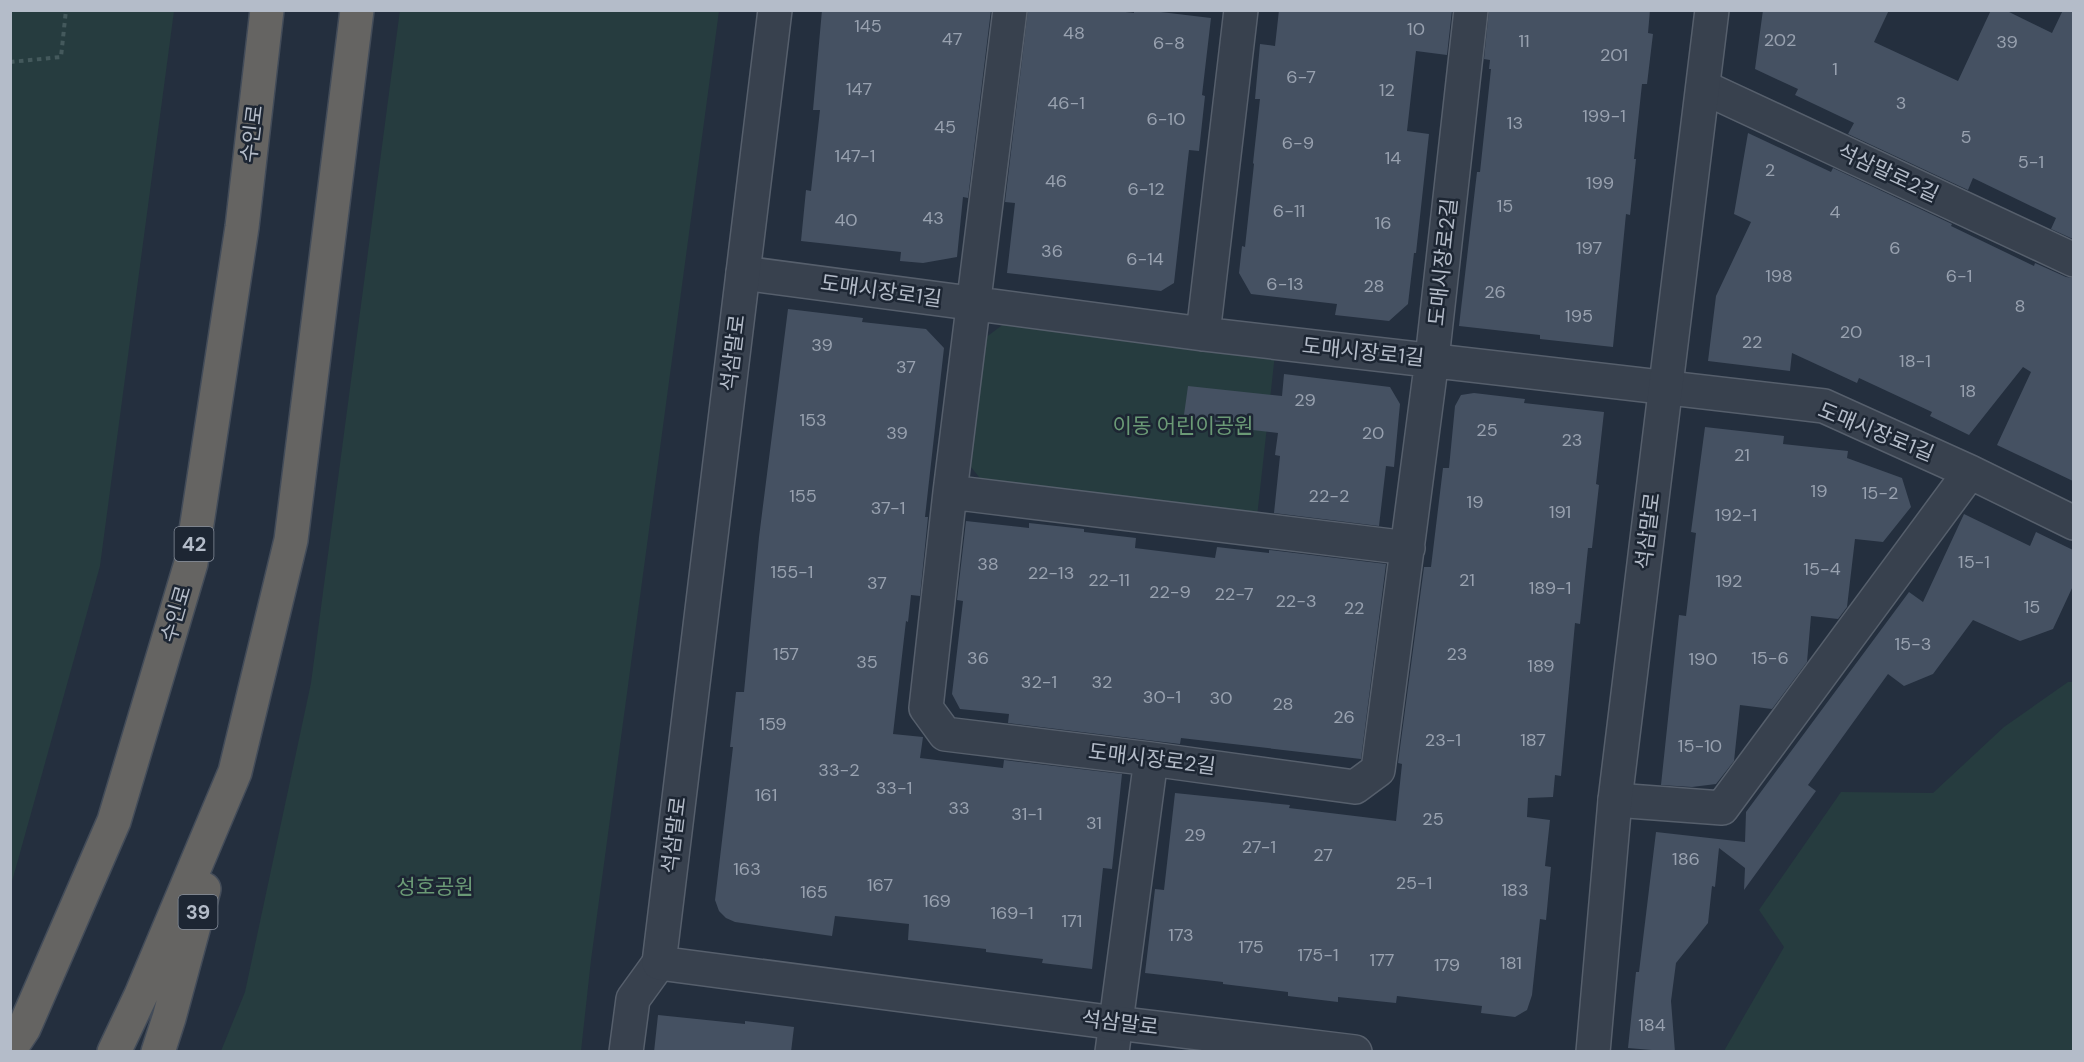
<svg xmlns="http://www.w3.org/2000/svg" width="2084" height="1062" font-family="'DM Sans','Noto Sans KR',sans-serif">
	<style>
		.green { fill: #263c3f }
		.building { fill: #455162 }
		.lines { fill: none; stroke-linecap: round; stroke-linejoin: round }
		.minor-casing { stroke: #565f6c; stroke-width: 36 }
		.tertiary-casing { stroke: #565f6c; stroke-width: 36 }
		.trunk-casing { stroke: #434c59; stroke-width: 36 }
		.path { stroke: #44595c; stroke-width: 4; stroke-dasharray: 4.5 4.5; stroke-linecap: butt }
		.minor { stroke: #38414e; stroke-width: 33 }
		.tertiary { stroke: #38414e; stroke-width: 33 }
		.trunk { stroke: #656462; stroke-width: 33 }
		.labels { text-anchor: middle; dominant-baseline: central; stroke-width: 5; stroke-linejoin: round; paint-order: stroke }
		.number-label { font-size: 18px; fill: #98a1af }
		.shield { fill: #1d2633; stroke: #878f9c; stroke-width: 1.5 }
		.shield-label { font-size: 20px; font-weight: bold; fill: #b4bcc9 }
		.street-label { font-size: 21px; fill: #b4bcc9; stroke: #1d2633 }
		.park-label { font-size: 21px; fill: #6b9a76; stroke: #1d2633 }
	</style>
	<rect width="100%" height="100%" fill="#242f3e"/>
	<!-- green -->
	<path class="green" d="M11,10L174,11L100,566L11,885Z
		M400,10L719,11L591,960L581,1051H221L245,992L311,683Z
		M1005,323L1275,354L1257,517L987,487L971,467L985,338Z
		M2068,682H2074L2073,1051H1724L1784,947L1759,910L1841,792L1933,793L2004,727Z"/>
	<!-- building -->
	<path class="building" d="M822,10H991L968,198L963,197L957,257L923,263L900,261L901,252L801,241L806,190L811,191L820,110H813Z
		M1028,10H1108L1134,13V10H1144L1211,18L1202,95L1205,96L1199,151L1189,150L1174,283L1161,291L1007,273L1015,203L1005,202Z
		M1279,10H1452L1447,55L1416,51L1407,131L1429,134L1416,253H1414L1408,304L1389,321L1335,315L1337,304L1251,294L1239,273L1242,246L1245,247L1254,164L1253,163L1260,99H1255L1260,44L1275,46Z
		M1489,10H1650L1648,33L1653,34L1647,84H1642L1634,159H1636L1630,215L1626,214L1613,347L1540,339V335L1459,326L1477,172H1480L1491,69H1489L1490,60L1484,59Z
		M1763,10H1889L1874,42L1958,81L1991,10H2005L2052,33L2063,10H2073V239L2051,229L2056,218L1973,178L1968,190L1848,134L1854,123L1795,95L1798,89L1755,69Z
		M1748,133L1831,172L1833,168L1952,224L1951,226L2034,266L2035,263L2066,277L2073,278V481L1997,445L2031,372L2023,367L1969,435L1930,416L1932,412L1859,378L1857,383L1792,353L1790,371L1708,361L1716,296L1751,222L1734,214Z
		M788,309L863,318L862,322L926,329L944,348L925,517H928L920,596L911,595L908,622L906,621L893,734L923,737L920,758L1003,768L1004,760L1122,774L1112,869L1103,868L1092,969L1042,963L1043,959L986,952V949L908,940L909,924L835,916L832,936L735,922L726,918L719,911L715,900L733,747H730L736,692H744L759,537Z
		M1284,374L1390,387L1400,404L1394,467L1386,466L1379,526L1274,513L1280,456L1275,455L1278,433L1183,422L1188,386L1282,396Z
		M1474,393L1525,399L1524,403L1604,412L1596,484L1599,485L1592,548H1588L1580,624L1575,623L1561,776L1555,775L1553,797L1528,798L1527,817L1550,820L1545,866L1551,867L1546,920L1540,919L1532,995L1527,1010L1515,1017L1481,1013L1482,1006L1397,996L1396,1003L1338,997V1002L1288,996V992L1223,984V982L1145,973L1155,889L1164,890L1175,793L1290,805L1289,808L1396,821L1402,764L1398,763L1424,567H1431L1443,468H1449L1455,406L1461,395Z
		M1705,427L1784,436L1783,444L1848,451L1847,458L1902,478L1911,507L1883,542L1855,539L1847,607L1838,619L1811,616L1807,662L1772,709L1740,705L1734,761L1716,784L1692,787L1661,785L1679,615L1686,616L1696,533L1691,532Z
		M1964,514L2030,546L2036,532L2073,550V586L2053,629L2020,641L1973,620L1933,674L1904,686L1888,674L1808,785L1816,791L1744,890L1745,868L1719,848L1715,887L1712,886L1708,923L1676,963L1671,1001L1675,1052L1628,1048L1636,972H1639L1656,832L1745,842L1746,812L1909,592L1923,602Z
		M966,521L1029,528V523L1084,529V532L1136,538L1135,548L1215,558L1217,547L1269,553V550L1386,564L1361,759L1181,738L1180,744L1008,723L1009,714L960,709L952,694L963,601L957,600Z
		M658,1015L745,1024V1021L794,1027L791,1052H654Z"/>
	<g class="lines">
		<defs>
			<path id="minor" d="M1010,10L950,492L926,708L945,734L1151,759L1355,787L1378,770L1432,359L1471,10
				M1703,87L2074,260
				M743,273L1203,334L1824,406L1970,472L2074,523
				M1203,334L1241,10
				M950,492L1408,548
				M1615,800L1722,808L1970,472
				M626,1052L633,999L659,963
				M1112,1052L1151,759"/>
			<path id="tertiary" d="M775,10L659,963L1116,1023L1355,1052
				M1593,1052L1615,800L1712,10"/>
			<path id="trunk" d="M10,1049L24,1028L114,821L191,563L242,227L267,10
				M114,1052L141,995L235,772L291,540L357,10
				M158,1052L169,1018L204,889"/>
		</defs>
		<!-- minor casing -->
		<use href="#minor" class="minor-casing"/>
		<!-- tertiary casing -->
		<use href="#tertiary" class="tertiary-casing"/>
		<!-- trunk casing -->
		<use href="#trunk" class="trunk-casing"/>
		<!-- path -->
		<path class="path" d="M10,62L61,57L66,10"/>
		<!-- minor -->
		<use href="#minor" class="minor"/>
		<!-- tertiary -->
		<use href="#tertiary" class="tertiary"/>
		<!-- trunk -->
		<use href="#trunk" class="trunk"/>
	</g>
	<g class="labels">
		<!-- number labels -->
		<g class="number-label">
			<text x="868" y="26">145</text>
			<text x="1416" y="29">10</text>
			<text x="1074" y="33">48</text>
			<text x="952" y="39">47</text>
			<text x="1780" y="40">202</text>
			<text x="1524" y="41">11</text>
			<text x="2007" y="42">39</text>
			<text x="1169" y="43">6-8</text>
			<text x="1614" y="55">201</text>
			<text x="1835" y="69">1</text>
			<text x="1301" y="77">6-7</text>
			<text x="859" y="89">147</text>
			<text x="1387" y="90">12</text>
			<text x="1066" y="103">46-1</text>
			<text x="1901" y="103">3</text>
			<text x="1604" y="116">199-1</text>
			<text x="1166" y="119">6-10</text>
			<text x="1515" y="123">13</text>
			<text x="945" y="127">45</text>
			<text x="1966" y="137">5</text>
			<text x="1298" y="143">6-9</text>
			<text x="855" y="156">147-1</text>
			<text x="1393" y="158">14</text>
			<text x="2031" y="162">5-1</text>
			<text x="1770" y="170">2</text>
			<text x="1056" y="181">46</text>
			<text x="1600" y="183">199</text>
			<text x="1146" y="189">6-12</text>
			<text x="1505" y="206">15</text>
			<text x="1289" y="211">6-11</text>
			<text x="1835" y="212">4</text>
			<text x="933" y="218">43</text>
			<text x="846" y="220">40</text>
			<text x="1383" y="223">16</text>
			<text x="1589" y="248">197</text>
			<text x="1895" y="248">6</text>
			<text x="1052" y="251">36</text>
			<text x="1145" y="259">6-14</text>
			<text x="1779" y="276">198</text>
			<text x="1959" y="276">6-1</text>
			<text x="1285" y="284">6-13</text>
			<text x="1374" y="286">28</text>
			<text x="1495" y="292">26</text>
			<text x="2020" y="306">8</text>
			<text x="1579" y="316">195</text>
			<text x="1851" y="332">20</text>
			<text x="1752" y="342">22</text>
			<text x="822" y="345">39</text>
			<text x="1915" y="361">18-1</text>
			<text x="906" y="367">37</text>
			<text x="1968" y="391">18</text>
			<text x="1305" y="400">29</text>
			<text x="813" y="420">153</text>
			<text x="1487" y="430">25</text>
			<text x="897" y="433">39</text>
			<text x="1373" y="433">20</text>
			<text x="1572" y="440">23</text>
			<text x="1742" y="455">21</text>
			<text x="1819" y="491">19</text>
			<text x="1880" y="493">15-2</text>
			<text x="803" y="496">155</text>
			<text x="1329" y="496">22-2</text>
			<text x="1475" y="502">19</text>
			<text x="888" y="508">37-1</text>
			<text x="1560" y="512">191</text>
			<text x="1736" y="515">192-1</text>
			<text x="1974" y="562">15-1</text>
			<text x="988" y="564">38</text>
			<text x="1822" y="569">15-4</text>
			<text x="792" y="572">155-1</text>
			<text x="1051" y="573">22-13</text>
			<text x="1109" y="580">22-11</text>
			<text x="1467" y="580">21</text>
			<text x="1729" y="581">192</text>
			<text x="877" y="583">37</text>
			<text x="1550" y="588">189-1</text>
			<text x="1170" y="592">22-9</text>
			<text x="1234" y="594">22-7</text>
			<text x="1296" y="601">22-3</text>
			<text x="2032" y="607">15</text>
			<text x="1354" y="608">22</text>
			<text x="1913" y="644">15-3</text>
			<text x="786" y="654">157</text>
			<text x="1457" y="654">23</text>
			<text x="978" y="658">36</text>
			<text x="1770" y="658">15-6</text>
			<text x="1703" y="659">190</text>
			<text x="867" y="662">35</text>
			<text x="1541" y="666">189</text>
			<text x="1039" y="682">32-1</text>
			<text x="1102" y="682">32</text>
			<text x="1162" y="697">30-1</text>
			<text x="1221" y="698">30</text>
			<text x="1283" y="704">28</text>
			<text x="1344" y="717">26</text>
			<text x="773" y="724">159</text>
			<text x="1443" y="740">23-1</text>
			<text x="1533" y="740">187</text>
			<text x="1700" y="746">15-10</text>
			<text x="839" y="770">33-2</text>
			<text x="894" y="788">33-1</text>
			<text x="766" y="795">161</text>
			<text x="959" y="808">33</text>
			<text x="1027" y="814">31-1</text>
			<text x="1433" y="819">25</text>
			<text x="1094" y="823">31</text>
			<text x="1195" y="835">29</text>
			<text x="1259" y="847">27-1</text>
			<text x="1323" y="855">27</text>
			<text x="1686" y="859">186</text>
			<text x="747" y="869">163</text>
			<text x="1414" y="883">25-1</text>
			<text x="880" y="885">167</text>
			<text x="1515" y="890">183</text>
			<text x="814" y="892">165</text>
			<text x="937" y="901">169</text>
			<text x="1012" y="913">169-1</text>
			<text x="1072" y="921">171</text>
			<text x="1181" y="935">173</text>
			<text x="1251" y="947">175</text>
			<text x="1318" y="955">175-1</text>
			<text x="1382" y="960">177</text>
			<text x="1511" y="963">181</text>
			<text x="1447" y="965">179</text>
			<text x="1652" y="1025">184</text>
		</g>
		<!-- shield labels -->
		<g class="shield">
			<rect x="174.5" y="527" width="39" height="34" rx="4.5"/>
			<rect x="178.5" y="895" width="39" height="34" rx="4.5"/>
		</g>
		<g class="shield-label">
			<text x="194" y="544">42</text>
			<text x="198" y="912">39</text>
		</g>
		<!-- street labels -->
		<g class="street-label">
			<text transform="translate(252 134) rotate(-83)">수인로</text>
			<text transform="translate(1888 173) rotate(25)">석삼말로2길</text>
			<text transform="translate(1443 262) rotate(-84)">도매시장로2길</text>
			<text transform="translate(881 291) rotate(8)">도매시장로1길</text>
			<text transform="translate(1363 352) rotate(6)">도매시장로1길</text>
			<text transform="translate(733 353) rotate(-83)">석삼말로</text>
			<text transform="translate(1876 432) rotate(22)">도매시장로1길</text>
			<text transform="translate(1648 531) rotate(-83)">석삼말로</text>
			<text transform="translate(176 614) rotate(-74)">수인로</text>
			<text transform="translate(1152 759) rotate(7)">도매시장로2길</text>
			<text transform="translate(674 835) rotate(-83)">석삼말로</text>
			<text transform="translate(1120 1023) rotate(7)">석삼말로</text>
		</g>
		<!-- park labels -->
		<g class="park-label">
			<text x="1183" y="426">이동 어린이공원</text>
			<text x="435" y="887">성호공원</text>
		</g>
	</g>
	<!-- border -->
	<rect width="2084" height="1062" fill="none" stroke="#b4bcc9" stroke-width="24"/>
</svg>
